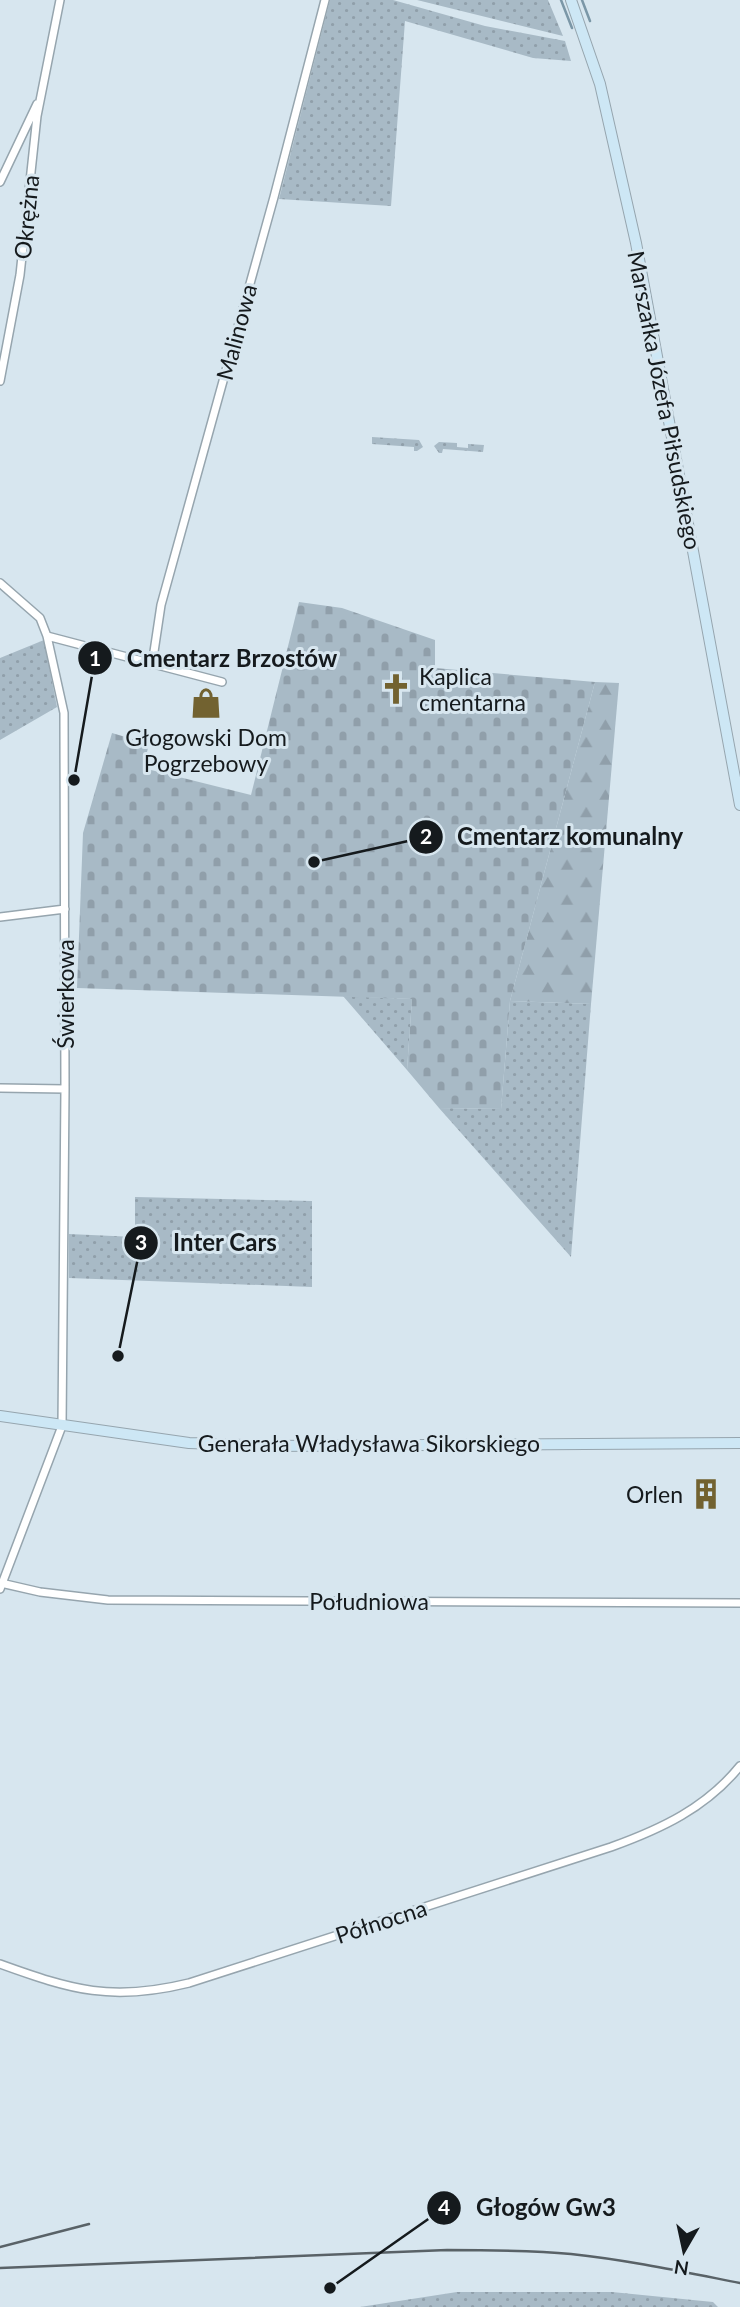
<svg xmlns="http://www.w3.org/2000/svg" width="740" height="2307" font-family="Lato,sans-serif">
	<style>
		.grass { fill: url(#grass-dots) }
		.forest { fill: url(#forest-firs) }
		.cemetery { fill: url(#cemetery-stones) }
		.lines { fill: none; stroke-linecap: round; stroke-linejoin: round }
		.stream { stroke: #7b97a7; stroke-width: 2.5 }
		.street-casing { stroke: #96a5ae; stroke-width: 10 }
		.secondary-casing { stroke: #96a5ae; stroke-width: 12 }
		.street { stroke: #fff; stroke-width: 7 }
		.secondary { stroke: #cde7f5; stroke-width: 10 }
		.rail { stroke: #596267; stroke-width: 2.5 }
		.labels { text-anchor: middle; dominant-baseline: central; stroke-width: 6; stroke-linejoin: round; paint-order: stroke }
		.street-label { font-size: 23px; fill: #151a1d; stroke: #d7e6ef }
		.poi-label { font-size: 23px; fill: #151a1d; stroke: #d7e6ef; text-anchor: start }
		.leader { fill: none; stroke: #151a1d; stroke-width: 2.5 }
		.callout-dot { fill: #151a1d; stroke: #d7e6ef; stroke-width: 2.5 }
		.mark-label { font-size: 21px; text-anchor: middle; font-weight: bold; fill: #fff }
		.callout-label { font-size: 24px; text-anchor: middle; font-weight: bold; fill: #151a1d; stroke: #d7e6ef; stroke-width: 6; stroke-linejoin: round; paint-order: stroke }
	</style>
	<defs>
		<pattern id="grass-dots" width="8" height="8" patternUnits="userSpaceOnUse" patternTransform="scale(1.75)"><rect width="8" height="8" fill="#a8bac6"/><path d="M2 2h.1M6 6h.1" fill="none" stroke="#909faa" stroke-width="1.8" stroke-linecap="round"/></pattern>
		<pattern id="forest-firs" width="22" height="20" patternUnits="userSpaceOnUse" patternTransform="scale(1.75)"><rect width="22" height="20" fill="#a8bac6"/><path d="M5 1l3.5 6h-7zM16 11l3.5 6h-7z" fill="#909faa"/></pattern>
		<pattern id="cemetery-stones" width="16" height="16" patternUnits="userSpaceOnUse" patternTransform="scale(1.75)"><rect width="16" height="16" fill="#a8bac6"/><path d="M2 7V4a2 2 0 0 1 4 0v3zM10 15v-3a2 2 0 0 1 4 0v3z" fill="#909faa"/></pattern>
	</defs>
	<rect width="100%" height="100%" fill="#d7e6ef"/>
	<!-- grass -->
	<path class="grass" d="M330,0H393L485,26L565,41L571,61L533,58L405,21L391,206L279,199Z
		M417,0H548L563,36Z
		M372,437L419,440L423,447L417,451H414V447L372,444Z
		M439,442L457,443V447L468,448V444L484,445L483,452L443,449L442,453H439L434,446Z
		M44,640L57,707L0,740V658Z
		M343,996L412,999L407,1070Z
		M510,1001L591,1004L571,1257L439,1108L501,1109Z
		M135,1197L312,1201V1287L69,1278V1234L135,1237Z
		M457,2292H612L713,2302L718,2307H360Z"/>
	<!-- forest -->
	<path class="forest" d="M595,682L619,683L591,1004L510,1001Z"/>
	<!-- cemetery -->
	<path class="cemetery" d="M299,602L342,608L435,640V668L595,682L510,1001L501,1109L439,1108L407,1070L412,999L77,988L83,833L112,733L149,744L143,768L251,795Z"/>
	<g class="lines">
		<!-- stream -->
		<path class="stream" d="M561,0L572,28
			M582,0L590,21"/>
		<defs>
			<path id="street" d="M0,182L37,104
				M0,381L20,275L37,116L60,0
				M0,583L40,618L47,636L64,713L65,1089L62,1426L0,1589
				M47,636L222,682
				M152,665L161,605L274,197L325,0
				M0,917L65,909
				M0,1088L65,1089
				M1,1583L40,1592L108,1600L740,1603
				M0,1964C72,1990 112,2002 189,1983L611,1847C661,1829 706,1808 740,1766"/>
			<path id="secondary" d="M571,0L600,84L636,243L740,805
				M0,1416L189,1443L266,1446L740,1443"/>
		</defs>
		<!-- street casing -->
		<use href="#street" class="street-casing"/>
		<!-- secondary casing -->
		<use href="#secondary" class="secondary-casing"/>
		<!-- street -->
		<use href="#street" class="street"/>
		<!-- secondary -->
		<use href="#secondary" class="secondary"/>
		<!-- rail -->
		<path class="rail" d="M0,2247L89,2224
			M0,2268L447,2250C489,2250 530,2250 571,2254C628,2260 684,2272 740,2283"/>
	</g>
	<!-- icons -->
	<defs>
		<symbol id="church-bare" viewBox="-9 -9 18 18"><path d="M-1.2-6h2.4v3.5h3.3v2.4h-3.3V6h-2.4V-.1h-3.3v-2.4h3.3Z" fill="#726230" stroke="#d7e6ef" stroke-width="2.5" paint-order="stroke"/></symbol>
		<symbol id="shop-bare" viewBox="-9 -9 18 18"><path d="M-5-2.5h2.3a2.7 3.5 0 0 1 5.4 0H5L5.5 6h-11ZM-1.5-2.5h3a1.5 2.3 0 0 0-3 0Z" fill="#726230" stroke="#d7e6ef" stroke-width="2.5" paint-order="stroke"/></symbol>
		<symbol id="building-bare" viewBox="-9 -9 18 18"><path d="M-4-6H4V6H1V3H-1V6H-4ZM-2.5-4.3h1.7v1.8h-1.7ZM.8-4.3h1.7v1.8H.8ZM-2.5-1h1.7V.8h-1.7ZM.8-1h1.7V.8H.8Z" fill="#726230" stroke="#d7e6ef" stroke-width="2.5" paint-order="stroke"/></symbol>
	</defs>
	<g fill-rule="evenodd">
		<use href="#church-bare" x="374" y="667" width="44" height="44"/>
		<use href="#shop-bare" x="184" y="681" width="44" height="44"/>
		<use href="#building-bare" x="684" y="1472" width="44" height="44"/>
	</g>
	<g class="labels">
		<!-- street labels -->
		<g class="street-label">
			<text transform="translate(26 217) rotate(-84)">Okrężna</text>
			<text transform="translate(236 332) rotate(-75)">Malinowa</text>
			<text transform="translate(665 400) rotate(79)">Marszałka Józefa Piłsudskiego</text>
			<text transform="translate(65 994) rotate(-90)">Świerkowa</text>
			<text x="369" y="1443">Generała Władysława Sikorskiego</text>
			<text x="369" y="1601">Południowa</text>
			<text transform="translate(381 1921) rotate(-18)">Północna</text>
		</g>
		<!-- poi labels -->
		<g class="poi-label">
			<text x="419" y="676">Kaplica<tspan x="419" dy="26">cmentarna</tspan></text>
			<text x="206" y="737" text-anchor="middle">Głogowski Dom<tspan x="206" dy="26">Pogrzebowy</tspan></text>
			<text x="683" y="1494" text-anchor="end">Orlen</text>
		</g>
	</g>
	<!-- callouts -->
	<path class="leader" d="M74 780L95 658M314 862L426 837M118 1356L141 1243M330 2288L444 2208"/>
	<g class="callout-dot">
		<circle cx="74" cy="780" r="7"/>
		<circle cx="314" cy="862" r="7"/>
		<circle cx="118" cy="1356" r="7"/>
		<circle cx="330" cy="2288" r="7"/>
		<circle cx="95" cy="658" r="18"/>
		<circle cx="426" cy="837" r="18"/>
		<circle cx="141" cy="1243" r="18"/>
		<circle cx="444" cy="2208" r="18"/>
	</g>
	<g class="mark-label">
		<text x="95" y="666">1</text>
		<text x="426" y="844">2</text>
		<text x="141" y="1250">3</text>
		<text x="444" y="2215">4</text>
	</g>
	<g class="callout-label">
		<text x="232" y="667">Cmentarz Brzostów</text>
		<text x="570" y="845">Cmentarz komunalny</text>
		<text x="225" y="1251">Inter Cars</text>
		<text x="546" y="2216">Głogów Gw3</text>
	</g>
	<!-- north arrow -->
	<g transform="translate(684 2251) rotate(189)" stroke="#d7e6ef" stroke-width="5" paint-order="stroke">
	<path d="M0-5L12 26L0 18L-12 26Z" fill="#151a1d"/>
	<text y="-10" font-size="19" font-weight="bold" text-anchor="middle" fill="#151a1d">N</text>
	</g>
</svg>
